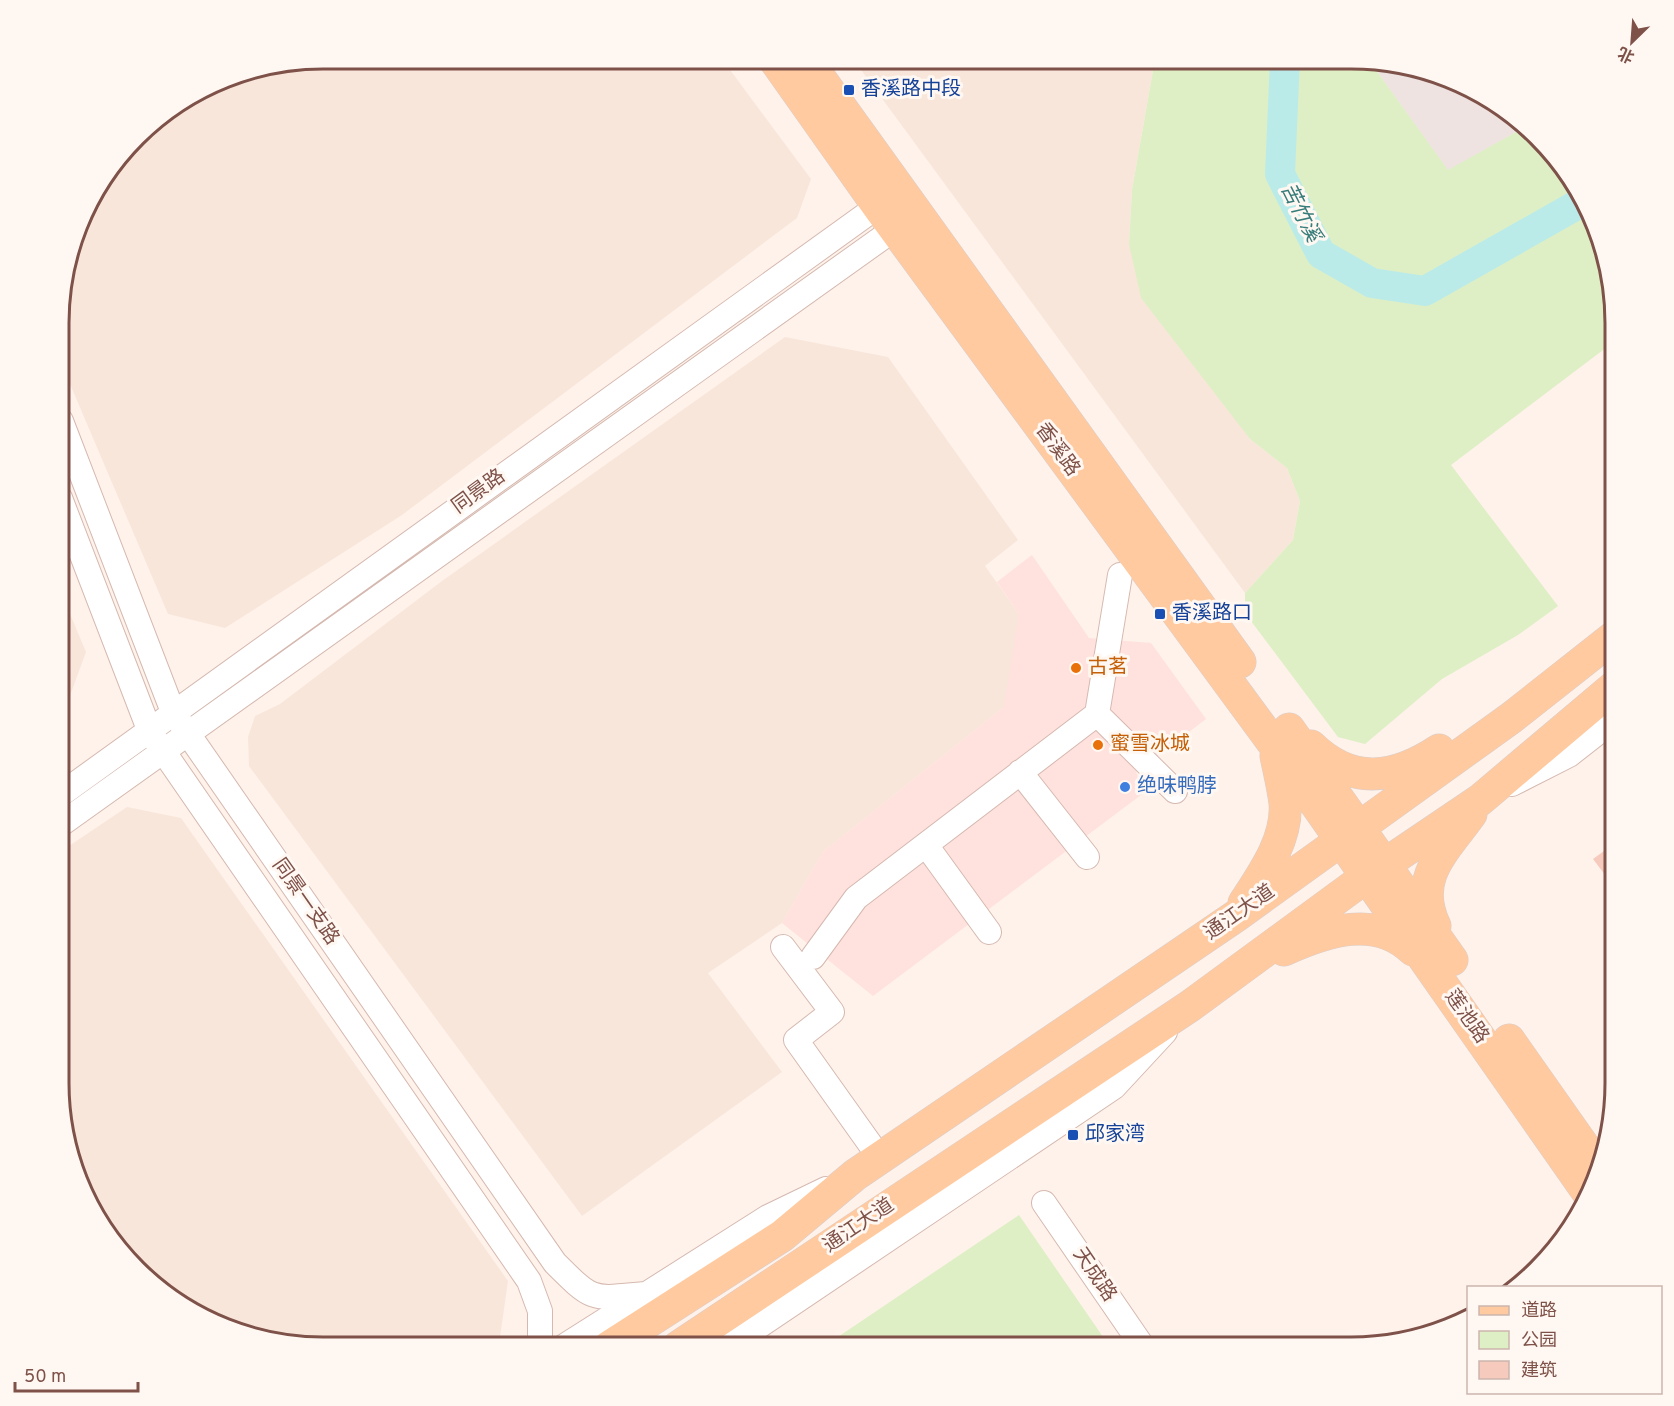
<svg xmlns="http://www.w3.org/2000/svg" width="1674" height="1406" font-family="Overpass,'Noto Sans SC',sans-serif">
	<style>
		.residential { fill: #f9e6da }
		.commercial { fill: #ffe1dd }
		.industrial { fill: #eee3e0 }
		.green { fill: #deefc5 }
		.lines { fill: none; stroke-linecap: round; stroke-linejoin: round }
		.river { stroke: #bbebe9; stroke-width: 30 }
		.building { fill: #f7cabe }
		.minor-casing { stroke: #d5b9b0; stroke-width: 26 }
		.major-casing { stroke: #dbcecc; stroke-width: 33 }
		.minor { stroke: #fff; stroke-width: 24 }
		.major { stroke: #ffcaa0; stroke-width: 32 }
		.transit-dot { fill: #1a4fb4; stroke: #fff8f2; stroke-width: 2 }
		.food-dot { fill: #e8710a; stroke: #fff8f2; stroke-width: 2 }
		.shop-dot { fill: #3f7fe0; stroke: #fff8f2; stroke-width: 2 }
		.labels { text-anchor: middle; dominant-baseline: central; stroke-width: 6; stroke-linejoin: round; paint-order: stroke }
		.transit-label { font-size: 20px; fill: #164399; stroke: #fff8f2; text-anchor: start }
		.street-label { font-size: 20px; fill: #7e5149; stroke: #fff8f2 }
		.food-label { font-size: 20px; fill: #c56008; stroke: #fff8f2; text-anchor: start }
		.shop-label { font-size: 20px; fill: #366cbe; stroke: #fff8f2; text-anchor: start }
		.water-label { font-size: 21px; font-style: italic; fill: #377c7a; stroke: #fff8f2 }
		.rim { fill: none; stroke: #7e5149; stroke-width: 3 }
	</style>
	<rect width="100%" height="100%" fill="#fef2ea"/>
	<!-- residential -->
	<path class="residential" d="M323,59H722L811,179L797,218L402,515L225,628L168,614L61,363V288L94,191L149,124L237,73Z
		M853,59H1155L1132,190L1129,244L1250,439L1287,468L1300,501L1293,540L1245,593Z
		M785,337L888,357L1018,540L985,566L1019,614L1044,713L1004,707L823,852L782,923L708,973L782,1072L582,1216L249,766L248,737L255,716L280,704L442,581Z
		M60,590L86,652L60,723Z
		M127,807L181,818L508,1281L499,1344L494,1347H306L221,1327L136,1270L86,1200L59,1101L60,852Z"/>
	<!-- commercial -->
	<path class="commercial" d="M1032,555L1089,638L1151,643L1206,719L1136,772L1145,792L873,996L782,923L823,852L1004,707L1019,614L997,582Z"/>
	<!-- industrial -->
	<path class="industrial" d="M1368,59L1453,79L1525,127L1448,171Z"/>
	<!-- green -->
	<path class="green" d="M1155,59H1368L1448,170L1525,127L1538,136L1595,221L1615,323V341L1451,465L1558,606L1518,635L1442,679L1365,744L1338,737L1245,613V593L1293,540L1300,501L1287,468L1250,439L1141,298L1129,244L1132,190Z
		M1019,1215L1110,1347H823Z"/>
	<g class="lines">
		<!-- river -->
		<path class="river" d="M1285,59L1280,174L1321,254L1372,283L1425,291L1582,202"/>
	</g>
	<!-- building -->
	<path class="building" d="M1615,843V888L1593,859Z"/>
	<g class="lines">
		<defs>
			<path id="minor" d="M61,421L173,712L555,1263C594,1302 591,1299 645,1294
				M60,498L150,732L529,1281L540,1311V1347
				M1097,714L1175,791
				M1020,772L1087,857
				M1512,784L1569,755L1615,719
				M60,795L892,196
				M60,825L907,220
				M926,845L989,932
				M783,947L832,1012L796,1040L880,1158
				M813,957L856,898L1097,714L1120,575
				M1044,1203L1143,1347
				M563,1347L768,1217L826,1189
				M728,1347L1114,1087L1165,1032"/>
			<path id="major" d="M774,59L878,206L1273,743L1589,1194
				M806,59L1240,662
				M1289,729L1452,960
				M1311,746C1352,786 1395,779 1439,750
				M1244,903C1263,874 1288,839 1285,803C1283,787 1279,771 1276,756
				M1435,926C1412,878 1444,852 1471,814
				M1284,950C1326,931 1376,914 1413,950
				M1509,1040L1599,1168
				M609,1347L782,1236L855,1175L1236,916L1511,718L1615,636
				M678,1347L1190,1006L1366,877L1480,800L1615,686"/>
		</defs>
		<!-- minor casing -->
		<use href="#minor" class="minor-casing"/>
		<!-- major casing -->
		<use href="#major" class="major-casing"/>
		<!-- minor -->
		<use href="#minor" class="minor"/>
		<!-- major -->
		<use href="#major" class="major"/>
	</g>
	<!-- markers -->
	<g class="transit-dot">
		<rect x="843" y="84" width="12" height="12" rx="3"/>
		<rect x="1154" y="608" width="12" height="12" rx="3"/>
		<rect x="1067" y="1129" width="12" height="12" rx="3"/>
	</g>
	<g class="food-dot">
		<circle cx="1076" cy="668" r="6"/>
		<circle cx="1098" cy="745" r="6"/>
	</g>
	<circle class="shop-dot" cx="1125" cy="787" r="6"/>
	<g class="labels">
		<!-- transit labels -->
		<g class="transit-label">
			<text x="861" y="90">香溪路中段</text>
			<text x="1172" y="614">香溪路口</text>
			<text x="1085" y="1135">邱家湾</text>
		</g>
		<!-- street labels -->
		<g class="street-label">
			<text transform="translate(1057 450) rotate(54)">香溪路</text>
			<text transform="translate(479 492) rotate(-36)">同景路</text>
			<text transform="translate(305 902) rotate(55)">同景一支路</text>
			<text transform="translate(1240 913) rotate(-35)">通江大道</text>
			<text transform="translate(1466 1017) rotate(55)">莲池路</text>
			<text transform="translate(859 1226) rotate(-34)">通江大道</text>
			<text transform="translate(1094 1275) rotate(56)">天成路</text>
		</g>
		<!-- food labels -->
		<g class="food-label">
			<text x="1088" y="668">古茗</text>
			<text x="1110" y="745">蜜雪冰城</text>
		</g>
		<!-- shop labels -->
		<g class="shop-label">
			<text x="1137" y="787">绝味鸭脖</text>
		</g>
		<!-- water labels -->
		<g class="water-label">
			<text transform="translate(1300 213) rotate(63)">苦竹溪</text>
		</g>
	</g>
	<!-- crop -->
	<path d="M0 0H1674V1406H0ZM323 69H1351A254 254 0 0 1 1605 323V1083A254 254 0 0 1 1351 1337H323A254 254 0 0 1 69 1083V323A254 254 0 0 1 323 69Z" fill="#fff8f2" fill-rule="evenodd"/>
	<path class="rim" d="M323 69H1351A254 254 0 0 1 1605 323V1083A254 254 0 0 1 1351 1337H323A254 254 0 0 1 69 1083V323A254 254 0 0 1 323 69Z"/>
	<!-- legend -->
	<rect x="1467" y="1286" width="195" height="108" fill="#fff8f2" stroke="#cbb5ae" stroke-width="1.5"/>
	<rect x="1479" y="1306" width="30" height="9" fill="#ffcaa0" stroke="#cbb5ae" stroke-width="1.5"/>
	<text x="1521" y="1316" font-size="18" fill="#7e5149">道路</text>
	<rect x="1479" y="1331" width="30" height="18" fill="#deefc5" stroke="#cbb5ae" stroke-width="1.5"/>
	<text x="1521" y="1346" font-size="18" fill="#7e5149">公园</text>
	<rect x="1479" y="1361" width="30" height="18" fill="#f7cabe" stroke="#cbb5ae" stroke-width="1.5"/>
	<text x="1521" y="1376" font-size="18" fill="#7e5149">建筑</text>
	<!-- north arrow -->
	<g transform="translate(1632 42) rotate(205)" stroke="#fff8f2" stroke-width="4.5" paint-order="stroke">
	<path d="M0-4.5L10 22L0 15L-10 22Z" fill="#7e5149"/>
	<text y="-9" font-size="16" font-weight="bold" text-anchor="middle" fill="#7e5149">北</text>
	</g>
	<!-- scale -->
	<path d="M15 1382v9h123v-9" fill="none" stroke="#7e5149" stroke-width="3"/>
	<text x="24" y="1382" font-size="18" fill="#7e5149" stroke="#fff8f2" stroke-width="4.5" paint-order="stroke">50 m</text>
</svg>
